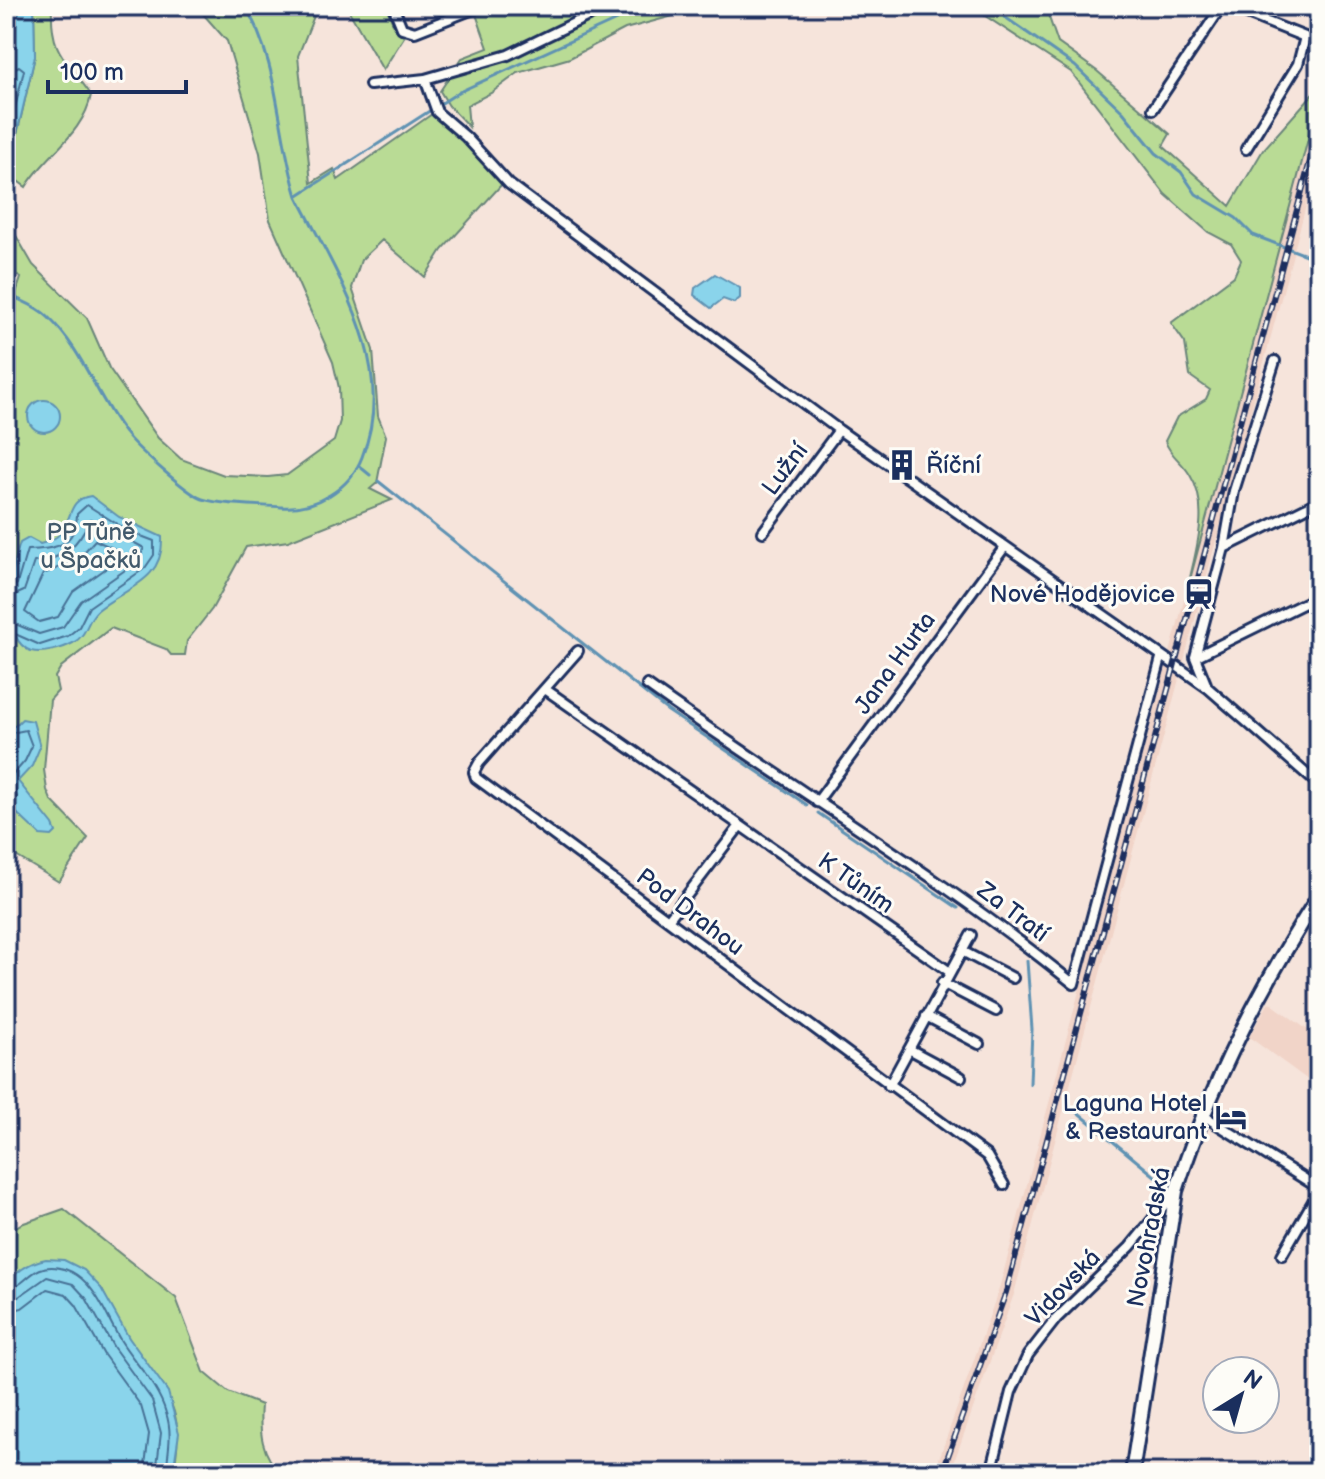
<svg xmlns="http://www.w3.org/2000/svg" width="1325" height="1479" font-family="'Balsamiq Sans',sans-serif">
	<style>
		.built { fill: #f1d4c8 }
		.green { fill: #b9db95; stroke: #6a857a; stroke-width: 2 }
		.water { fill: #8ad4eb; stroke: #5e92b3; stroke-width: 2 }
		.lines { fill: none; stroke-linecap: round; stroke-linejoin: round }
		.shore { stroke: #477196; stroke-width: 2 }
		.stream { stroke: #5e92b3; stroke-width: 3 }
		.street-casing { stroke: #1b2f5e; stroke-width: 14 }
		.secondary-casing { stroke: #1b2f5e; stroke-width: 18 }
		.street { stroke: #fdfcf7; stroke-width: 8 }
		.secondary { stroke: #fdfcf7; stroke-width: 12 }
		.rail-casing { stroke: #1b2f5e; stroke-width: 6 }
		.rail { stroke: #fdfcf7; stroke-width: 3; stroke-dasharray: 9; stroke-linecap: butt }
		.labels { text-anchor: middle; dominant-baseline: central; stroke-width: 6; stroke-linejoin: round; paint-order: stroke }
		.poi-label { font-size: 24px; fill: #1b2f5e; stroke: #fdfcf7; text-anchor: end }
		.street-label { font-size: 24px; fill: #1b2f5e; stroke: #fdfcf7 }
		.park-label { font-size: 24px; fill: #425a6c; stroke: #fdfcf7 }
	</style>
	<rect width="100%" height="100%" fill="#f6e4db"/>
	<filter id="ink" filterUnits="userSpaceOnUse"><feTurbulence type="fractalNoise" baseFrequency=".0125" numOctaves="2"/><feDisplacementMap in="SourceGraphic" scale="16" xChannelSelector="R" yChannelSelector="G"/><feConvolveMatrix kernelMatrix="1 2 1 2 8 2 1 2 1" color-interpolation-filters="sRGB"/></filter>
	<g filter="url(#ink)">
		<!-- built -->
		<path class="built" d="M1319,98V157L1014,1294L950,1473H934L999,1289Z
			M1269,1002L1319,1038V1088L1249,1037Z"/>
		<!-- green -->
		<path class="green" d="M34,6H52C50,55 66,58 91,95C84,134 45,155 26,187L8,174L35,56Z
			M196,6H318L298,56L311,183L334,169L338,180L432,114L467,144L503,183L442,250L425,277L382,240L361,260L352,288L373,350L378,416L386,436L377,483L370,489L392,500L288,541L246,547L212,609L187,641L185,655H171L166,649L111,628L61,667L55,677L58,691L50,700L44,770L47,790L51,800L88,838L59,882L6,850V303L12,305L21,278L6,269V229L11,227L33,265L87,318L109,368L158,438L181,459L224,475L268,477L287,475L334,441L340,421L339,388L333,362L270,220L260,153L227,41Z
			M346,6H386L395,29L404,37L383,70Z
			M497,6H710L625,29L570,58L518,73L491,93L467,105L469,127L449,106L440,91L462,58L488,48L476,14Z
			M970,6H1045L1058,43L1097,71L1170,134L1163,146L1230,206L1263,150L1319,87V98L1188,587C1195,552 1211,508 1190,475C1182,461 1171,457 1165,441L1177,417L1206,399L1210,390L1190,376L1185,343L1171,323L1234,276L1241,260L1231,244L1208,232L1165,194L1071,72Z
			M64,1209L176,1298L204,1372L228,1392L261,1405C259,1430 261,1457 282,1473H173C189,1404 161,1390 128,1337C118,1322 110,1305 101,1288L8,1283L6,1288V1233L21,1224Z"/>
		<!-- water -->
		<path class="water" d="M9,6H34L35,56L6,181V87L14,42Z
			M715,274L740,288V298L734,303L723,299L711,308L694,295L695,288Z
			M28 416a16 16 0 1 1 32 0a16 16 0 1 1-32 0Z
			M91,496L119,517L162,537C164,581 127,587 98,610C86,620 88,635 73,643C62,649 43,654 31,651C0,640 10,573 20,543L29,538L40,544C80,535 59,500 91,496Z
			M22,719L33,721L40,747L32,766L18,781L53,825L56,832L52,836L40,835L6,803V725L15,726Z
			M46,1259L64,1260L84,1270L101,1288L129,1338L168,1392L179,1433L173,1473H6V1288C12,1273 30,1262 46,1259Z"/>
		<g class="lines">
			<!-- shore -->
			<path class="shore" d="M6,73L19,66L24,70L6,146
				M95,540L121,552L122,557L73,592L58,617L39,622L25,612L43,574L77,560Z
				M6,589L17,584L27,550C52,549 76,548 77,514L87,505L128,531L154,541V555L145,568L89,607L79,627L68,636L40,645L6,630
				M6,599L24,591L34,562C64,560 79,544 90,519L144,548L138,561L81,601L63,627L39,634L6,620
				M6,734L26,730L32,746L25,761L11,777L17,797L6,798
				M6,1289C28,1287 30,1262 60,1268C67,1269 76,1274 82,1279C100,1295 108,1320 121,1341C136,1365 158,1385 166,1413C173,1433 168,1452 166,1473
				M6,1300L17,1298L47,1277L73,1284L86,1298L114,1348L152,1400L161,1433L156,1473
				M6,1312L22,1308L47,1289L66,1294L76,1305L104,1355L141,1406L149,1434L144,1473"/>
			<!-- stream -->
			<path class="stream" d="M245,6C280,64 277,133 297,196L459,92L636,11L657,6
				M989,6L1075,66L1123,112L1156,153L1181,172L1196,194L1236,218L1253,235L1319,260
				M6,293C20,301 36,305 48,317C83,350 96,396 125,433C135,447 182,488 198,497C212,505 262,505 281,507C315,510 350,489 362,457C399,366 337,275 297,196
				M359,466L370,475
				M378,481L668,711L807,805
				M818,813L958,908
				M1027,961L1032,1029L1030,1084
				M1075,1110L1156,1177"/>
			<defs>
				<path id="street" d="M393,6L402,28L415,32L481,6
					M1227,6L1305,37L1298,64L1246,149
					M425,79L437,112L466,137L509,184L839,430L1208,688L1319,785
					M370,85L425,79L508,55L609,6
					M1153,109L1222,6
					M763,532L839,430
					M1224,548L1234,491L1275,361
					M578,651L479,763L474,772L476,778L987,1156L1004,1185
					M1195,657L1319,596
					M1206,684L1195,657L1224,548L1319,501
					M647,685C788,786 939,874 1074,984L1161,658
					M545,689L950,972
					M817,802L1004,548
					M668,920L739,827
					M962,951L1013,978
					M942,983L996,1011
					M926,1016L979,1044
					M909,1049L961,1077
					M889,1086L971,935
					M1201,1114L1319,1188
					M1282,1255L1319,1191
					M991,1473L1011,1392L1028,1355L1056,1319L1130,1247L1175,1192"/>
				<path id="secondary" d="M1132,1473L1176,1191C1210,1085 1259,989 1319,896"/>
			</defs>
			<!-- street casing -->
			<use href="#street" class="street-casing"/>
			<!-- secondary casing -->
			<use href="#secondary" class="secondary-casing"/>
			<!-- street -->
			<use href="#street" class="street"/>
			<!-- secondary -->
			<use href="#secondary" class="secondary"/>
			<defs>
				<path id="rail" d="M942,1473L1006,1292L1319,128"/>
			</defs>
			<!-- rail casing -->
			<use href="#rail" class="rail-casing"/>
			<!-- rail -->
			<use href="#rail" class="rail"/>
		</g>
	</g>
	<!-- icons -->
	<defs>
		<symbol id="building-bare" viewBox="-9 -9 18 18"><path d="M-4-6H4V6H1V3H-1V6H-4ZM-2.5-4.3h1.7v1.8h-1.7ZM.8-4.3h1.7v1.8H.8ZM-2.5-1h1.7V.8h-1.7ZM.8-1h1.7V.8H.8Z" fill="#1b2f5e" stroke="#fdfcf7" stroke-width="2.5" paint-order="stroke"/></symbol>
		<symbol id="station-bare" viewBox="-9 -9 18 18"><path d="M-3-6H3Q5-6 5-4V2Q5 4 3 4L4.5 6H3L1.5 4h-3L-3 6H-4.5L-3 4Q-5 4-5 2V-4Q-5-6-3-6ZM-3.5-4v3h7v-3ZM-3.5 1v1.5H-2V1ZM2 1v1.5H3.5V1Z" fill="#1b2f5e" stroke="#fdfcf7" stroke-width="2.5" paint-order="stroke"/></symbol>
		<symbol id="hotel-bare" viewBox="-9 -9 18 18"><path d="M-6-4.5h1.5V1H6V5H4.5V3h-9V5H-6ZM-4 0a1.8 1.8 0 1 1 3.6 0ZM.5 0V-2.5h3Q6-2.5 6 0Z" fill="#1b2f5e" stroke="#fdfcf7" stroke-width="2.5" paint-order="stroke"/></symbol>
	</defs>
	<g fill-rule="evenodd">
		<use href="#building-bare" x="880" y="443" width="44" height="44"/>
		<use href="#station-bare" x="1177" y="572" width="44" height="44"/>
		<use href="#hotel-bare" x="1209" y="1095" width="44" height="44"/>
	</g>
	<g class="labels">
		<!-- poi labels -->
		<g class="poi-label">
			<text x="926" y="465" text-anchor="start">Říční</text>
			<text x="1175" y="594">Nové Hodějovice</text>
			<text x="1207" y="1103">Laguna Hotel<tspan x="1207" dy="28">&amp; Restaurant</tspan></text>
		</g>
		<!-- street labels -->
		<g class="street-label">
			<text transform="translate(785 469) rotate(-53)">Lužní</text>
			<text transform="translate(895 663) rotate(-54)">Jana Hurta</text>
			<text transform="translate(856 883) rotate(35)">K Tůním</text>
			<text transform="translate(690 912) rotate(37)">Pod Drahou</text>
			<text transform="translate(1013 912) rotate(37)">Za Tratí</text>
			<text transform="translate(1149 1237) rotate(-79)">Novohradská</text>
			<text transform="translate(1063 1288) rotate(-46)">Vidovská</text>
		</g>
		<!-- park labels -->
		<g class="park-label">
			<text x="91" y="532">PP Tůně<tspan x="91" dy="28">u Špačků</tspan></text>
		</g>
	</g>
	<!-- margin -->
	<rect width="1325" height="1479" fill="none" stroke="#fdfcf7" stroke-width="32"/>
	<rect x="16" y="16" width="1293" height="1447" fill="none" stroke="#1b2f5e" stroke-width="3" filter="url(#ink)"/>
	<!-- north arrow -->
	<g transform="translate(1241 1395) rotate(37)"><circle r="38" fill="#fdfcf7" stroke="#a3aaba" stroke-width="2"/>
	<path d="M0-6L14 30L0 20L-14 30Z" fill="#1b2f5e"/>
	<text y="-12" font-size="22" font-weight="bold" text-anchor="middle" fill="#1b2f5e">N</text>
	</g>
	<!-- scale -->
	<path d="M48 80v12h138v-12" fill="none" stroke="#1b2f5e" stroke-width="4"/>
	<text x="60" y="80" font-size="24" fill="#1b2f5e" stroke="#fdfcf7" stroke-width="6" paint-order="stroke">100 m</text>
</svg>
